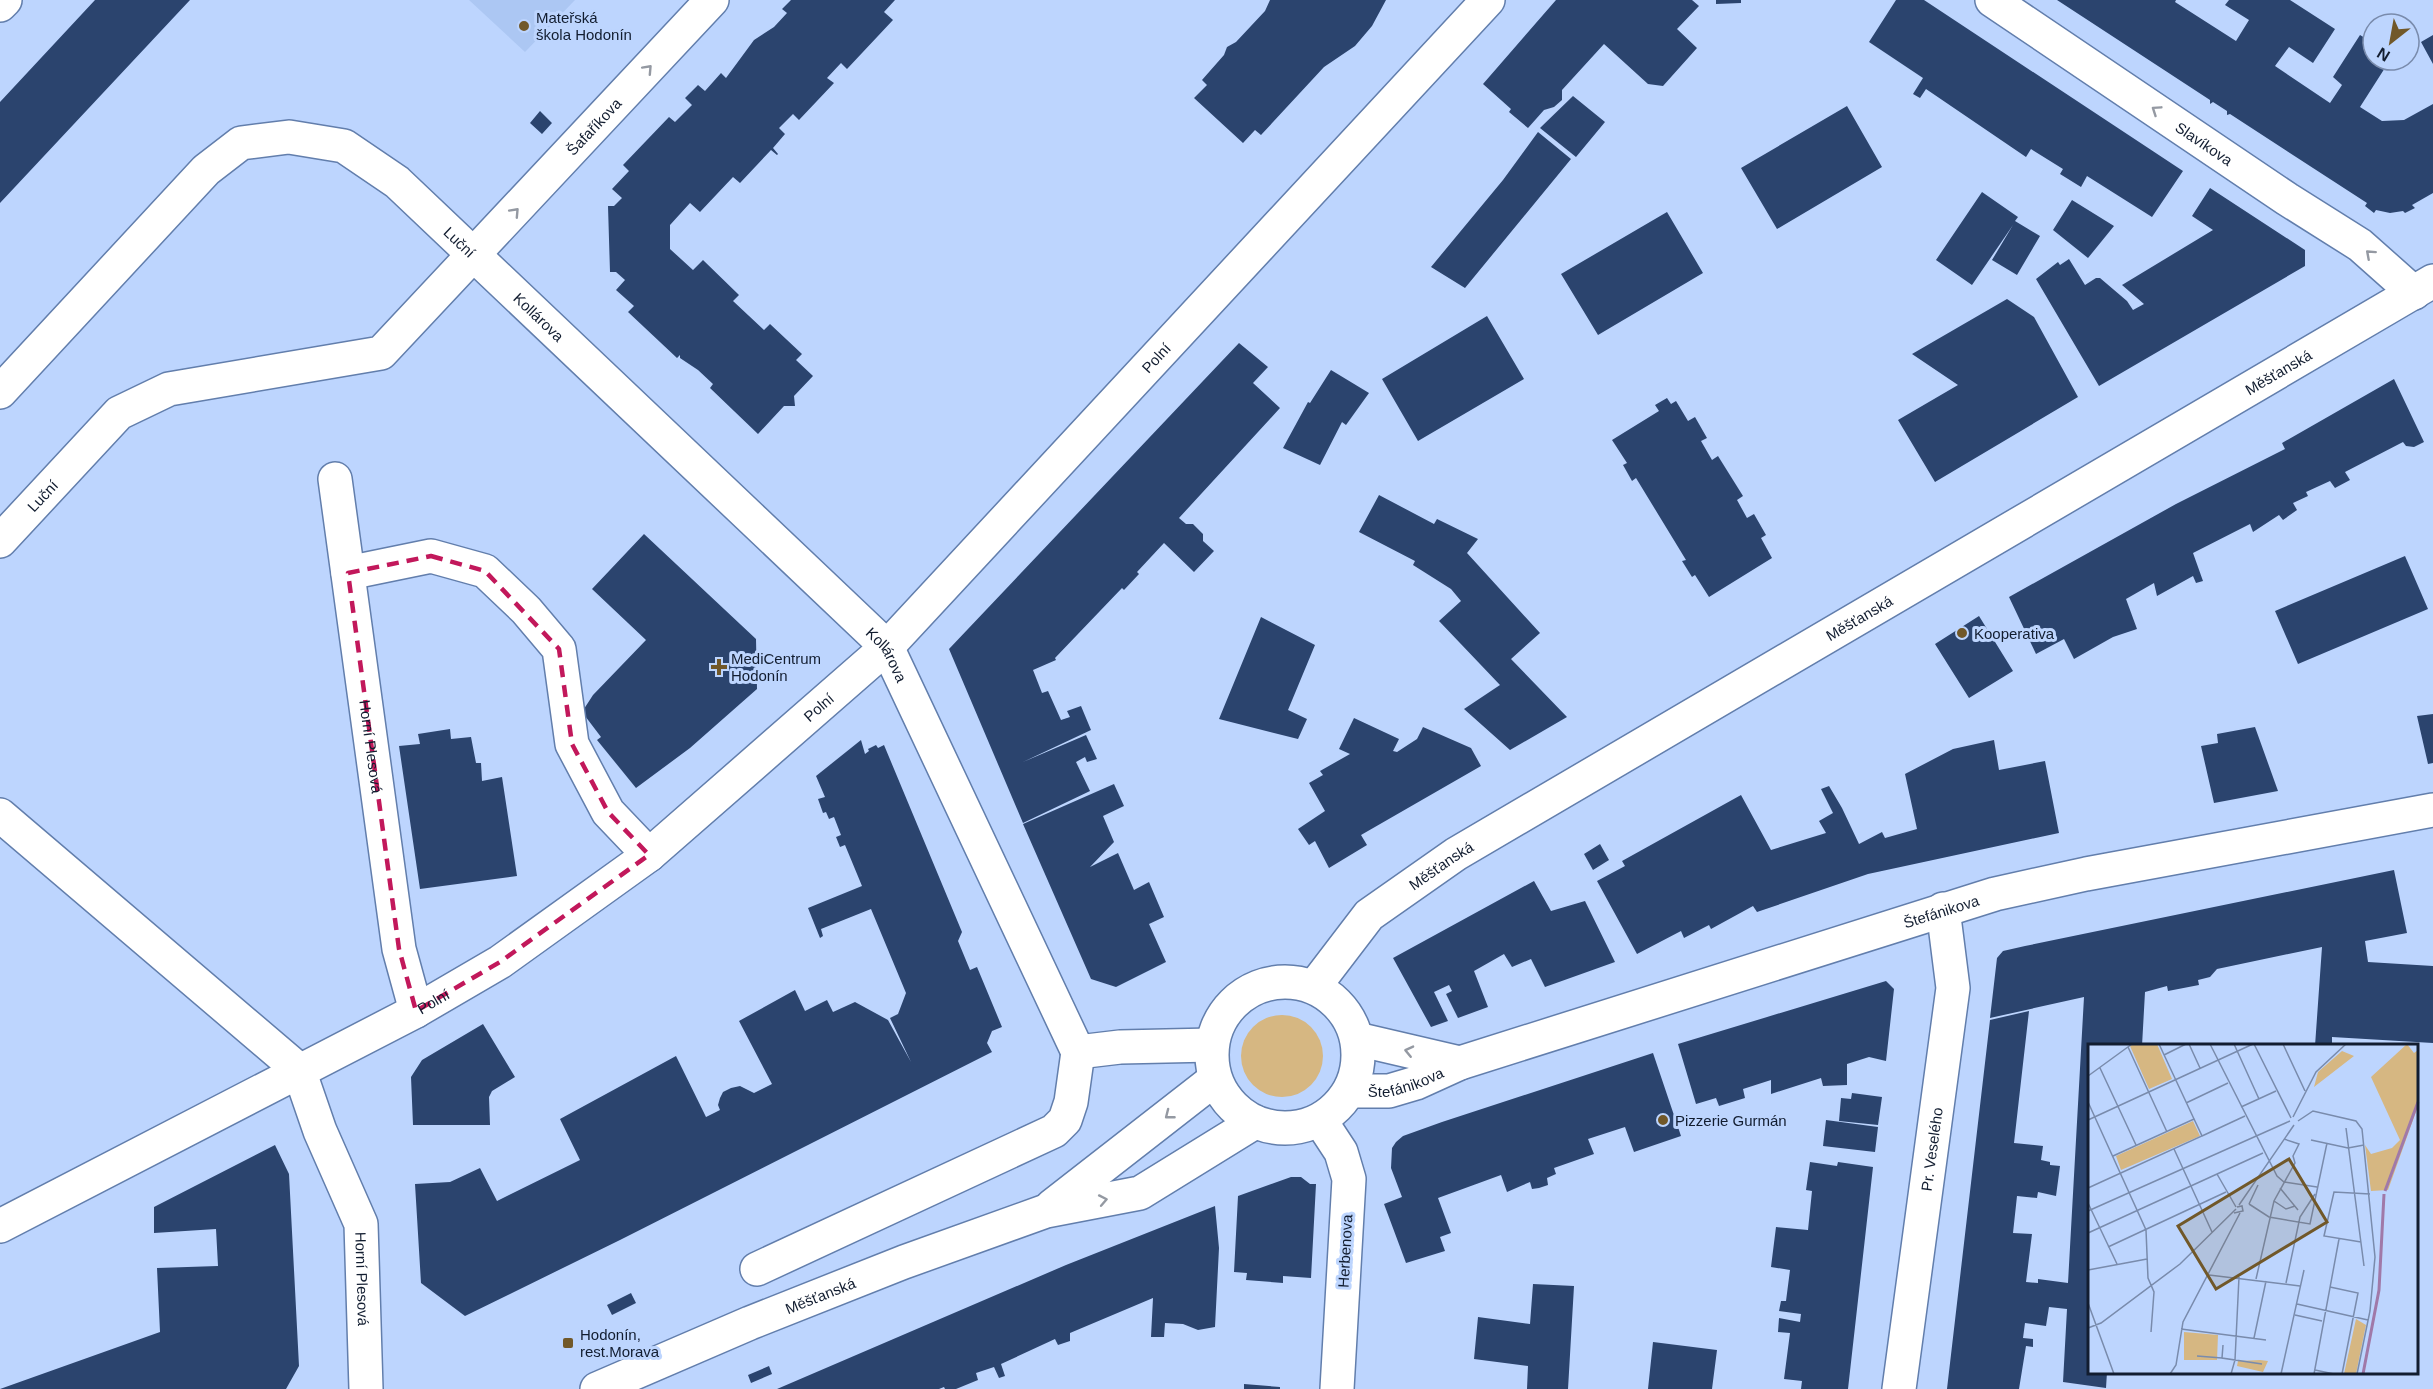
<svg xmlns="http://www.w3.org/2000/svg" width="2433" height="1389" font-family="Arial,sans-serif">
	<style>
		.built { fill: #acc7f3 }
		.green { fill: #d6b782 }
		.building { fill: #2b446e }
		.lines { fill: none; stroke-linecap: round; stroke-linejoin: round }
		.minor-casing { stroke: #627eac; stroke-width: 36 }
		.major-casing { stroke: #627eac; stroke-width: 36 }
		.minor { stroke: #fff; stroke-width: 33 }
		.major { stroke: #fff; stroke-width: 33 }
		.oneway { stroke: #9499a2 }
		.marked { fill: none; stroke: #c2185b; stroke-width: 4.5; stroke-dasharray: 12 8; stroke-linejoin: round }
		.poi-dot { fill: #715829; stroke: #bdd5fe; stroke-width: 2 }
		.labels { text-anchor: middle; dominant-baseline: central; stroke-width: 6; stroke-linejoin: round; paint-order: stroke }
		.poi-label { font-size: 15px; fill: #121d30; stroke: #bdd5fe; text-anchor: start }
		.street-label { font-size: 15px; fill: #121d30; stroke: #bdd5fe }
		.inset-river { fill: none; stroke: #a079a8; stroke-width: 3 }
		.inset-road { fill: none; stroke: #798bac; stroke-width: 1.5 }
		.view { fill: #715829; fill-opacity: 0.15; stroke: #715829; stroke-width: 3 }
		.inset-edge { fill: none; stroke: #121d30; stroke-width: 3 }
	</style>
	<rect width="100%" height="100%" fill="#bdd5fe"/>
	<!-- built -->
	<path class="built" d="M469,0H575L525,52Z"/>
	<!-- green -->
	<path class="green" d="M1241 1056a41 41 0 1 1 82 0a41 41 0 1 1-82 0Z"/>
	<!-- building -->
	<path class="building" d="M95,0H190L0,203V102Z
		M791,0H895L884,12L893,20L847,69L841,63L827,78L834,83L799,120L793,114L779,128L785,134L773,148L778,154L777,155L771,150L740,183L733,177L700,212L690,203L670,225V249L693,270L703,260L739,295L733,301L764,330L770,324L802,354L796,360L813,376L794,396L795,406H784L758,434L710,388L713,384L698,370L680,358V355L677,358L628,312L634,306L616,290L625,280L616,272H610L608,206H614L622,198L612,189L629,171L623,165L669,117L675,122L692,105L685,98L698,85L705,91L721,73L726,78L754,40L774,27L787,13L782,9Z
		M1270,0H1386L1372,26L1355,46L1324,67L1261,135L1255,130L1243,143L1194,98L1207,85L1202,80L1224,55L1227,47L1236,42L1265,11Z
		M1556,0H1692L1699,6L1677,29L1697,48L1663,86L1648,84L1604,44L1562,90V100L1554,107L1544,110L1528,128L1509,112L1511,109L1483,84Z
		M1716,0H1741V3L1716,4Z
		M1896,0H1924L2183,171L2152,217L2087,176L2081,187L2060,174L2063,169L2031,149L2026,157L1926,89L1920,98L1913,94L1923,78L1869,42Z
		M2057,0H2176L2175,2L2236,41L2249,20L2225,5L2229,0H2290L2335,29L2313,63L2289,47L2275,66L2330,103L2342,85L2333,77L2360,35L2373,43V60H2390L2360,107L2382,121L2404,120L2433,104V193L2412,205L2415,208L2405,213L2403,211L2390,213L2376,210L2374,213L2365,206L2367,203L2230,114L2227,115V111L2213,102L2210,104V100Z
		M2433,35V64L2421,42Z
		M1573,96L1605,122L1576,157L1540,128Z
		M1847,106L1882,167L1777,229L1741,168Z
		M540,111L552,123L542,134L530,123Z
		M1538,132L1571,159L1465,288L1431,267L1503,180Z
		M2210,188L2305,250V266L2099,386L2036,279L2058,262L2060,265L2069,259L2085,285L2096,278H2100L2127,301L2133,310L2144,304L2122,285L2213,230L2192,216Z
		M1982,192L2018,217L2015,221L2040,236L2017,275L1992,260L2013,225L1972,285L1936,260Z
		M2072,200L2114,226L2088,258L2053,230Z
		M1667,212L1703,273L1598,335L1561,274Z
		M2007,299L2034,317L2078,397L1935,482L1898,420L1958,385L1912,354Z
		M1487,316L1524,379L1418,441L1382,379Z
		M1239,343L1268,367L1253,383L1280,408L1179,518L1186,524H1193L1203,534V541L1214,551L1194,572L1164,543L1137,572L1139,574L1124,590L1122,588L1055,658L1056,660L1033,670L1042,693L1048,691L1061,720L1070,717L1067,711L1081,706L1091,730L1023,762L1086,735L1097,759L1087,762L1085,757L1076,762L1090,791L1023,823L949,649Z
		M1331,370L1369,393L1346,425L1342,422L1320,465L1283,448L1308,402L1310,403Z
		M2394,379L2424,442L2414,447L2406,446L2403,442L2345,472L2350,480L2335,488L2330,481L2306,492L2308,496L2293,503L2297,510L2283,520L2279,515L2253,532L2250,524L2193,553L2203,581L2196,583L2193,576L2157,596L2154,583L2126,599L2137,629L2113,637L2074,659L2064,639L2036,654L2009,597L2176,504L2285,449L2282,443Z
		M1667,398L1671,404L1676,401L1688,421L1695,417L1707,438L1701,441L1712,460L1718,456L1743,496L1737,500L1747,518L1754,514L1766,535L1761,538L1772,558L1709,597L1695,575L1692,577L1682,561L1686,560L1636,478L1632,481L1623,465L1627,463L1612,440L1659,411L1655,405Z
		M1379,495L1434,524L1437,519L1478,539L1467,553L1540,633L1511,659L1567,717L1510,750L1464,709L1500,685L1439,621L1461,601L1451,589L1413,565L1415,561L1359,532Z
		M644,534L756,639L757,689L690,748L636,788L597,740L601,737L582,712L593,695L646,640L592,589Z
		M2405,556L2428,609L2298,664L2275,611Z
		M1979,616L2013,671L1969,698L1935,644Z
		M1261,617L1315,645L1288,710L1307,719L1298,739L1219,719Z
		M2433,714V763L2428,764L2417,716Z
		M1354,718L1399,739L1393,751L1397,752L1417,739L1423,727L1471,748L1481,766L1361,835L1367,845L1329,868L1315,841L1309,845L1298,829L1325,811L1309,783L1323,775L1320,771L1350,754L1339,749Z
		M2255,727L2278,791L2214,803L2201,746L2218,743L2217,734Z
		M450,729L451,739L471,737L476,763H481L482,781L502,777L517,876L420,889L399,746L420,744L418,734Z
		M861,740L865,754L869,751L868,749L876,745L878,748L884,745L962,932L958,941L970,970L977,967L1002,1027L992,1031L987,1043L992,1052L620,1240L465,1316L421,1283L415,1184L450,1182L480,1168L497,1201L580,1160L560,1119L676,1056L706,1117L720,1110L718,1105L720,1098L723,1092L731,1088L740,1086L754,1093L772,1084L739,1021L795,990L805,1011L827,1000L833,1012L855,1002L888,1020L911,1062L890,1018L898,1014L906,993L871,909L821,929L823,936L820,938L808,908L862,886L845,845L840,847L836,837L841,835L834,817L829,819L826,812L823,813L818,799L825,797L816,776Z
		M1994,740L1999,770L2045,761L2059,833L1868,874L1757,912L1753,906L1711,929L1709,925L1684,938L1681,931L1637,954L1597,881L1625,866L1622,861L1741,795L1771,850L1826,833L1819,821L1833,813L1821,789L1829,786L1842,808L1859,844L1882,832L1885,838L1917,829L1905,774L1953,749Z
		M1114,784L1124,806L1103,816L1114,842L1090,867L1118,853L1134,890L1149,882L1164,917L1149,924L1166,962L1116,987L1091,979L1023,824Z
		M1600,844L1609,860L1593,870L1584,854Z
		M2394,870L2407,933L2365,941L2368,962L2433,966V1043L2332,1037V1046H2315L2322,947L2217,969L2210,977L2198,980L2199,985L2168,991L2167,986L2145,992L2142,1046H2090V1372H2107L2106,1388L2063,1382L2067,1309L2049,1307L2046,1326L2025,1323L2023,1338L2033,1339V1347L2026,1346L2019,1389H1947L1990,1020L2029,1011L2014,1143L2043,1146L2041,1160L2050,1162V1165L2060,1166L2056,1196L2038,1192L2037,1198L2017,1196L2013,1233L2032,1234L2026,1282L2038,1283V1279L2068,1283L2084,997L1990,1018L1997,958L2003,951L2025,946Z
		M1534,881L1551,911L1585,901L1615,962L1545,987L1531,959L1512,967L1504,954L1474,971L1488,1007L1458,1018L1446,994L1452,991L1449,985L1434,992L1448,1021L1431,1027L1393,958Z
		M1886,981L1894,989L1886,1061L1869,1057L1847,1064V1085L1823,1086L1821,1078L1771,1094V1080L1743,1089L1745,1098L1719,1106L1716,1098L1696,1104L1678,1044Z
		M483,1024L515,1077L492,1091L489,1097L490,1125H413L411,1077L422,1060Z
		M1653,1053L1681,1136L1634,1152L1625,1127L1588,1139L1594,1154L1554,1168L1556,1174L1547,1178L1548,1185L1539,1188L1532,1189L1530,1182L1507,1192L1501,1175L1438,1198L1451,1233L1440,1237L1445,1251L1406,1263L1384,1204L1402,1197L1391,1168L1392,1148L1396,1142L1403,1136L1442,1122Z
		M1852,1093L1882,1097L1878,1125L1839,1121L1841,1098L1851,1099Z
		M1826,1120L1878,1127L1875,1152L1823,1146Z
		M275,1145L289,1174L299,1366L286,1389H0L160,1332L157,1268L218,1266L216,1229L154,1233V1207Z
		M1810,1162L1837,1166L1838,1162L1873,1167L1848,1389H1801L1802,1381L1784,1379L1790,1333L1778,1332L1779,1318L1800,1322L1801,1314L1779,1311L1781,1301H1786L1790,1270L1771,1267L1776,1227L1808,1230L1812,1191L1806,1190Z
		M1291,1177H1301L1310,1184H1316L1311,1278L1283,1276V1283L1246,1280L1247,1273L1234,1272L1238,1196Z
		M1215,1206L1219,1248L1215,1327L1198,1330L1183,1324L1165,1323L1164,1337H1151L1153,1298L1070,1333V1341L1058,1345L1055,1339L1001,1364L1005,1376L999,1378L994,1367L976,1373L978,1380L956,1389H945L944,1387L939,1389H777L1066,1265Z
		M1533,1284L1574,1286L1568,1389H1527L1528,1366L1474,1359L1478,1317L1530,1324Z
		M631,1293L636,1303L612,1315L607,1305Z
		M1653,1342L1717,1350L1712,1389H1648Z
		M769,1366L772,1374L751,1383L748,1375Z
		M1244,1384L1280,1387V1389H1244Z"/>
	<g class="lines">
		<defs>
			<g id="minor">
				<path id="s1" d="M1992,0L2287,199L2360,245L2414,293"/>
				<path d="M0,5L5,0"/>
				<path id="s2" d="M0,392L206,170L241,143L289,137L344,146L397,182L887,647L1078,1052"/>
				<path id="s3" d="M335,479L399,949L416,1011"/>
				<path id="s4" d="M0,541L119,413L169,389L381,353L712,0"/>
				<path d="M348,573L431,556L485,571L526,610L559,649L572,744L608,812L649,855"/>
				<path id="s5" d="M0,815L299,1070L320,1131L361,1224L366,1389"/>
				<path id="s6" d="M1314,987L1369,915L1456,854L2433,281"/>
				<path d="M1078,1052L1120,1047L1212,1045"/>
				<path d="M1320,1120L1341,1152L1349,1179L1337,1389"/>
				<path id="s7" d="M0,1226L416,1011L500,962L649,855L887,647L1488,0"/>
				<path d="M757,1269L1054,1131L1065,1120L1071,1102L1078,1052"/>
				<path id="s8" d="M1899,1389L1953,988L1943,909"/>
			</g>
			<g id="major">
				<circle cx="1285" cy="1055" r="73"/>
				<path d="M1357,1039L1460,1063"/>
				<path id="s9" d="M1350,1091H1389L1416,1083L1460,1063L1995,894L2086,874L2433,810"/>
				<path d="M1052,1206L1215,1079"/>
				<path id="s10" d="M597,1389L750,1323L904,1262L1046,1211L1140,1193L1255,1122"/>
			</g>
		</defs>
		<!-- minor casing -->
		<use href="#minor" class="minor-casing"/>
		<!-- major casing -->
		<use href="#major" class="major-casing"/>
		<!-- minor -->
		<use href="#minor" class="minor"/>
		<!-- major -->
		<use href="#major" class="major"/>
	</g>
	<!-- one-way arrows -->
	<defs><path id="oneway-chevron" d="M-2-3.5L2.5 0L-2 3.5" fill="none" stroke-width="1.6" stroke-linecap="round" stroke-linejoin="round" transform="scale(1.5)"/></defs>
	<g class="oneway">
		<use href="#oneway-chevron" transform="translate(648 69) rotate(-47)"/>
		<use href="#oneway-chevron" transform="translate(2156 110) rotate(-146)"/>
		<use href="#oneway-chevron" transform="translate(515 212) rotate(-47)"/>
		<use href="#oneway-chevron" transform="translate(2370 254) rotate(-138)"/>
		<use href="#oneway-chevron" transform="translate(1409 1051) rotate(-167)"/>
		<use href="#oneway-chevron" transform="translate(1169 1115) rotate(142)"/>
		<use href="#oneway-chevron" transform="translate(1103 1200) rotate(-11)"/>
	</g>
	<!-- marked area -->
	<path class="marked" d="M431,556L485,571L559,649L572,744L608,812L649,855L500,962L416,1011L399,949L348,573Z"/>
	<!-- markers -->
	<g class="poi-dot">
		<circle cx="524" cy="26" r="6"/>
		<circle cx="1962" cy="633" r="6"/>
		<path d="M716 658h6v6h6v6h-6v6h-6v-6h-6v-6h6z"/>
		<circle cx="1663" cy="1120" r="6"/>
		<rect x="562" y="1337" width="12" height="12" rx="3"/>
	</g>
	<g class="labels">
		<!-- poi labels -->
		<g class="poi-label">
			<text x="536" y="17">Mateřská<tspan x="536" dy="17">škola Hodonín</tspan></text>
			<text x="1974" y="633">Kooperativa</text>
			<text x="731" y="658">MediCentrum<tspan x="731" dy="17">Hodonín</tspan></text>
			<text x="1675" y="1120">Pizzerie Gurmán</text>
			<text x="580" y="1334">Hodonín,<tspan x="580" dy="17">rest.Morava</tspan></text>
		</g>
		<!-- street labels -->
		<g class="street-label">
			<text stroke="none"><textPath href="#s4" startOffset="756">Šafaříkova</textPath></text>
			<text stroke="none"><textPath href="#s1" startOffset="256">Slavíkova</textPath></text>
			<text stroke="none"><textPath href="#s2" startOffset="602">Luční</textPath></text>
			<text stroke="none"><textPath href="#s2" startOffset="711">Kollárova</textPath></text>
			<text stroke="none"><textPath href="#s7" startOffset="1460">Polní</textPath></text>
			<text stroke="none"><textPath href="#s6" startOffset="1150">Měšťanská</textPath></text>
			<text stroke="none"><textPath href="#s4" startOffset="62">Luční</textPath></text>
			<text stroke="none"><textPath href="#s6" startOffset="664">Měšťanská</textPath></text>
			<text stroke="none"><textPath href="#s2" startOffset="1197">Kollárova</textPath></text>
			<text stroke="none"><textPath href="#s7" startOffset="974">Polní</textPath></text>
			<text stroke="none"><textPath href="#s3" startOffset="270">Horní Plesová</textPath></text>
			<text stroke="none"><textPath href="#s6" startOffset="178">Měšťanská</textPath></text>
			<text stroke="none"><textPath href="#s9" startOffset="620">Štefánikova</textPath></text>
			<text stroke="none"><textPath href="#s7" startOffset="488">Polní</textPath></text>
			<text stroke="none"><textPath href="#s9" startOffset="57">Štefánikova</textPath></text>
			<text stroke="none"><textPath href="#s8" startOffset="242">Pr. Veselého</textPath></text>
			<text transform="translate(1345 1251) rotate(-87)">Herbenova</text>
			<text stroke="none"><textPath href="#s5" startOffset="614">Horní Plesová</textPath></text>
			<text stroke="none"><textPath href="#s10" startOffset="242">Měšťanská</textPath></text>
		</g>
	</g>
	<!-- overview -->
	<g transform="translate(2088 1044)">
		<rect width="330" height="330" fill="#bdd5fe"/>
		<path d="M45,0H69L84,35L61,45L42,2ZM319,0L326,9L330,6V62L300,146L283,147L277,101L283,110L304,104L312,96L283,33ZM254,7L266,12L226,43L230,28ZM105,77L112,92L33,126L28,112ZM268,275L278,281L268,330H256ZM96,288L130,291L129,316H96ZM172,316L180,317L175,328L149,322L150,317Z" fill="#d6b782"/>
		<path class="inset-river" d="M297,147L330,58M275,330L291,246L296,150"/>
		<path class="inset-road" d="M71,0L106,75M101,0L112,24M122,0L189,132L196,138L229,143M146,0L171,55M166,0L203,74M195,0L217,47M40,3L79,88M76,11L98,0M12,24L48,101M0,32L44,0M0,58L58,186L60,234L66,248L63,288M98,59L140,39M153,63L188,47M205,73L228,28L258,0M0,76L165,0M210,77L225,67L268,77L274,85L287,213L282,267L269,330M258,84L276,222M114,92L157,72M223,96L260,104L276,101M86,105L124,188M129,130L148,163M0,144L114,92L106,75L25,112M192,144L210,166M186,157L198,165L207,162M0,159L29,220M161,160L181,173L222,180L239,99M161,160L170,141M151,161L206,81M0,167L202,77M146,169L155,167L154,162L149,163M0,189L175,109M273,198L236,192L246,148L282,150M20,203L138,148M0,226L59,215M121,231L212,242M168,235L186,157L207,119L205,112L211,100L196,95M198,239L212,173L227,150M242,243L270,249L254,330M0,259L26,330M209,260L280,276M207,271L234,277M0,284L13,279L92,220L148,165M93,285L178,296M166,294L178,237M135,301L134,314L174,320M109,312L134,314M227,326L246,330M82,330L88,321L95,278L152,169M143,330L147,316L151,233M193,330L216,226M226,330L251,195"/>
		<path class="view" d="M201,115L239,178L128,245L90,182Z"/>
		<rect width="330" height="330" class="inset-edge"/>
	</g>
	<!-- north arrow -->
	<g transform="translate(2391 42) rotate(211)"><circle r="28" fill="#bdd5fe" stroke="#798bac" stroke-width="1.5"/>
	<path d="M0-4.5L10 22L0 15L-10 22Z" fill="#715829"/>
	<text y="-9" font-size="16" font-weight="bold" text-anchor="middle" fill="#121d30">N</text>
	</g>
</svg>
